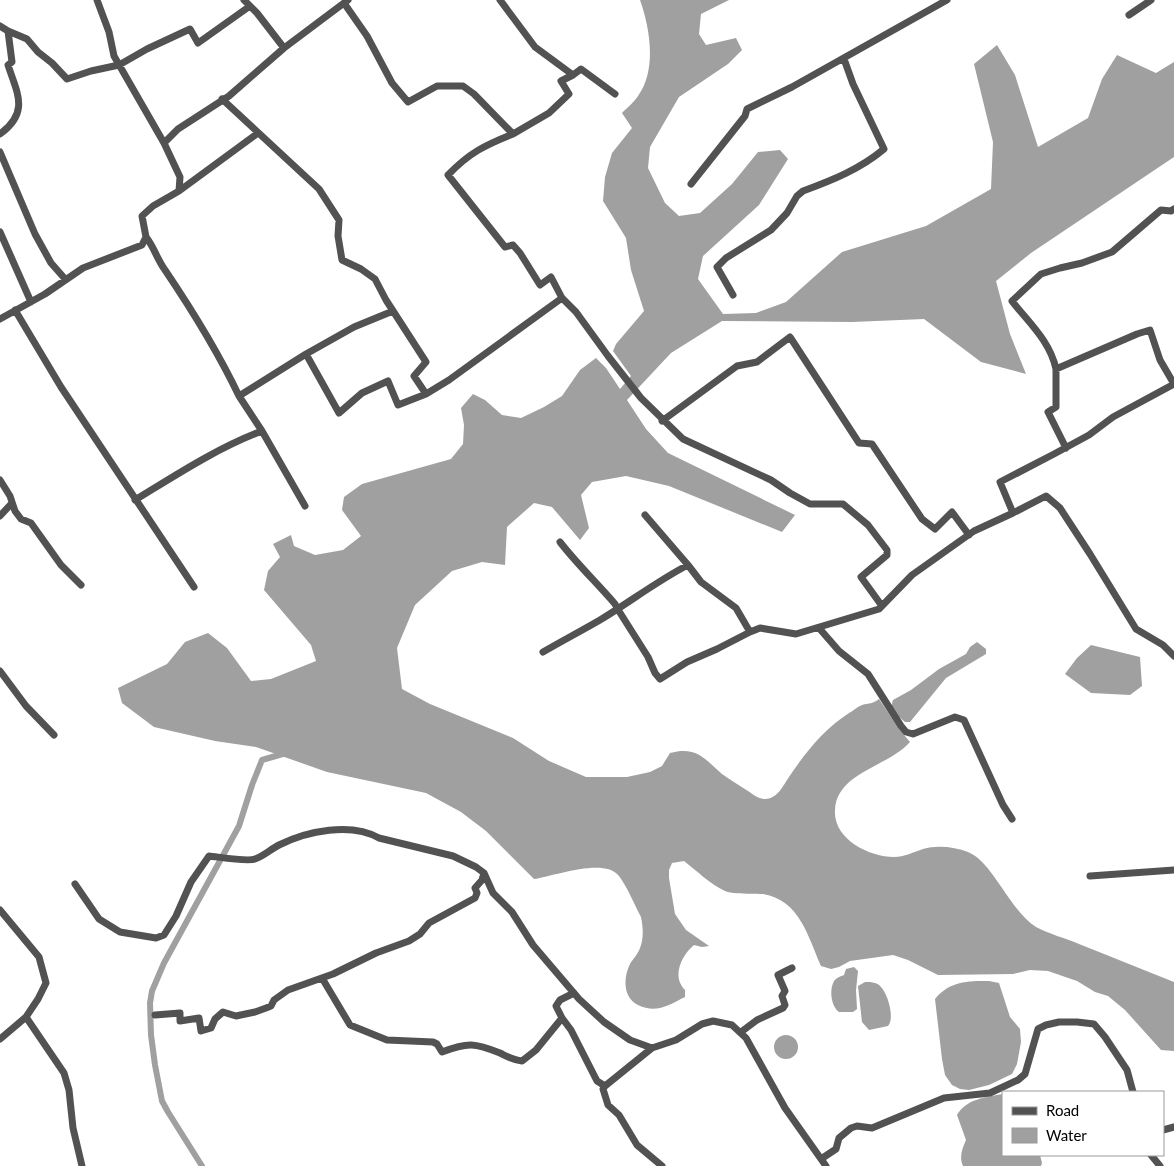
<svg xmlns="http://www.w3.org/2000/svg" width="1174" height="1166" font-family="Lato,sans-serif">
	<style>
		.water { fill: #a0a0a0 }
		.lines { fill: none; stroke-linecap: round; stroke-linejoin: round }
		.canal { stroke: #a0a0a0; stroke-width: 6 }
		.street { stroke: #525252; stroke-width: 7 }
	</style>
	<rect width="100%" height="100%" fill="#fff"/>
	<!-- water -->
	<path class="water" d="M640,0H729L701,14L699,34L706,45L736,38L742,50L728,64L679,97L650,147L648,168L665,203L679,216L700,213L732,184L758,152L780,150L788,159L759,205L703,256L698,279L723,314L756,313L786,302L842,252L926,226L991,189L993,142L974,64L997,45L1015,75L1038,147L1088,118L1102,79L1117,55L1156,73L1174,62V157L1031,253L996,281L1010,334L1026,374L981,362L924,319L852,322L722,321L671,353L627,400L646,429L668,453L795,515L782,532L669,486L626,476L592,482L581,495L589,528L580,540L552,507L534,503L507,527L505,565L482,562L452,571L415,605L397,648L402,689L430,704L513,738L549,761L586,777H627L650,772L662,766L670,753C696,746 704,758 722,774C730,780 739,785 748,791C753,794 758,799 765,799C777,799 783,786 789,777C805,753 824,729 849,713C853,711 857,707 862,705C869,703 873,704 879,699L899,729L910,742C888,767 837,772 835,810C833,839 869,857 894,857C904,857 914,852 923,849C937,845 955,847 968,852C993,862 1010,911 1036,927C1049,934 1065,938 1079,944C1111,957 1142,969 1174,982V1051L1161,1050L1125,1010L1108,996L1095,992L1077,981L1048,971L1030,970L1013,974L938,975L908,960L893,955L850,961L839,967L831,969L821,966C808,937 800,900 763,894C752,893 735,895 725,891C711,885 696,870 684,861L672,863L669,870V878L675,914L686,930L709,946L702,947L694,945C682,955 671,976 685,990V997C669,1005 656,1014 638,1005C623,998 623,978 630,964C633,959 638,954 640,948C644,938 643,927 641,917C634,904 628,888 619,876C605,857 554,876 534,879L486,831L461,812L426,793L327,772L256,747L215,741L154,727L122,703L118,688L167,664L185,642L208,633L227,648L251,681L271,679L316,661L311,645L264,590L268,571L280,557L273,544L291,535L294,546L315,555L343,550L361,536L342,510L344,497L362,484L451,459L463,444L464,425L461,408L473,394L485,400L502,415L521,418L544,407L562,396L580,370L596,358L606,368L620,389L631,376L613,351L616,344L644,311L631,270L626,238L603,201L605,177L612,153L632,128L622,113C627,108 634,102 638,96C657,70 650,28 640,0Z
		M977,642L986,649V654L946,678L910,722H905L898,716L891,707L893,700L911,690L939,669L966,654L970,647Z
		M1091,645L1140,657L1142,686L1130,695L1091,693L1065,674L1077,658Z
		M854,967L858,971L856,990L857,1009L853,1012H839C831,1006 829,990 834,981C836,978 841,976 844,975L846,969Z
		M989,981L999,983L1010,1017L1020,1029L1021,1042L1017,1064L1012,1074L989,1085L969,1090L960,1089L952,1085L945,1075L942,1059L935,999C950,981 967,981 989,981Z
		M865,982C871,982 877,982 881,987C888,994 895,1019 888,1026L869,1030L862,1022L858,986Z
		M774 1047a12 12 0 1 1 24 0a12 12 0 1 1-24 0Z
		M1003,1094V1155H1040L1042,1163L1041,1166H963C959,1157 962,1149 966,1140L957,1115C966,1099 986,1097 1003,1094Z"/>
	<g class="lines">
		<!-- canal -->
		<path class="canal" d="M202,1166L168,1112L162,1101L155,1065L151,1035L150,1003L152,991L164,963L239,826L252,785L262,760L286,753"/>
		<!-- street -->
		<path class="street" d="M97,0L109,32L114,56L164,143
			M244,0L257,13L284,48
			M500,0L535,47L573,75L581,69L615,94
			M344,3L367,36L392,83L408,102L437,86H463L474,94L513,134L549,113L569,94L561,81L573,75
			M1129,15L1151,0
			M0,26L8,31L27,39L38,52L52,63L67,79L91,71L119,65L147,49L190,29L198,43L250,6
			M0,134C30,112 17,93 8,65L12,62L8,31
			M513,134C485,145 469,153 448,175L505,247L513,245L520,253L540,285L551,277L562,298L576,312L608,356L641,398L683,439L771,480L790,493L810,504H843L868,525L887,550V555L861,577L882,606
			M0,152L35,234L51,263L66,280
			M691,184L745,116L747,109L792,87L947,0
			M179,191L258,133
			M1174,209L1171,211L1161,210L1112,252L1082,263L1060,268L1041,274L1012,301C1029,323 1050,341 1056,369L1137,334L1150,330L1160,360L1174,384
			M0,232L31,302
			M146,237C154,247 157,259 165,270C192,310 218,352 239,396L306,354L339,413L362,393L388,381L398,405L426,394L414,376L426,362L386,300L375,279L361,269L342,260L338,236L339,220L319,189L222,99
			M733,295L717,267L726,258L771,230L787,213L797,196L803,191C833,180 860,169 884,149L853,84L844,59
			M15,310L61,387L194,587
			M0,319L45,294L83,268L142,245L146,237L142,216L153,206L179,191L180,177L164,143L178,129L229,96L284,48L348,0
			M306,354L354,327L393,311
			M1056,369V407L1048,412L1066,448
			M426,394L449,380L562,298
			M662,421L737,366L757,362L790,337L859,443L872,444L922,519L935,529L952,512L969,535
			M262,431L305,506
			M0,480L10,496L15,511L21,519L31,523L61,565L81,585
			M135,500C176,475 217,448 262,431L239,396
			M1013,513L1046,496L1060,508L1090,554L1136,629L1163,645L1174,656
			M645,515L688,565
			M0,516L12,503
			M819,628L839,651L868,674L901,726L906,732L913,734L955,717L964,720L1003,805L1012,819
			M750,632L760,628L796,634L879,609L912,575L974,531L1013,513L1000,482L1054,454L1089,435L1113,417L1174,384
			M543,652C562,641 581,631 600,620C630,602 657,581 688,565L701,582L736,608L750,632L717,649L687,662L660,679L655,673L648,657L617,608L615,604C597,583 577,564 560,542
			M0,671L26,706L54,735
			M1090,876L1174,870
			M75,884L99,919L120,932L156,938L164,935L176,916L191,882L209,856C219,857 248,862 255,859C264,856 271,849 279,845C307,831 351,822 379,838L453,856L476,867L484,873L493,893L512,912L533,945L579,999L604,1022L630,1040L652,1048L676,1040L702,1024L713,1021L732,1025L746,1038L785,1108L826,1166
			M0,910L39,957L46,983L38,999L26,1017L0,1039
			M322,978L350,1025L387,1040L433,1042L437,1044L442,1052C468,1042 475,1043 500,1053C508,1057 513,1060 522,1061L536,1050L562,1018L571,1030L597,1081L605,1086L652,1048
			M155,1015L180,1013V1021L199,1018L201,1031L211,1028L215,1019L223,1012L236,1016L255,1012L266,1008L271,1006L274,1000L288,990L333,974L376,953L409,941L420,934L429,923L475,898L477,893L475,888L482,880L484,873
			M26,1017L64,1073L69,1090L73,1128L82,1166
			M562,1018L556,1006L560,1000L574,993
			M741,1032L757,1020L783,1008L785,1005L782,996L785,991L778,975L792,968
			M605,1086L603,1089L608,1105L619,1115L637,1145L662,1166
			M1163,1130L1174,1127
			M1151,1155L1160,1166
			M821,1159L836,1149L839,1138L851,1128L857,1126L872,1128L944,1098L990,1093L1018,1080L1025,1074L1038,1029L1046,1025L1059,1022H1077L1094,1024L1105,1037L1127,1070L1133,1092"/>
	</g>
	<!-- legend -->
	<rect x="1002" y="1091" width="162" height="65" fill="#ffffff" stroke="#999999"/>
	<rect x="1012" y="1107" width="25" height="8" fill="#525252" stroke="#999999"/>
	<text x="1046" y="1116" font-size="15" fill="#000000">Road</text>
	<rect x="1012" y="1128" width="25" height="15" fill="#a0a0a0" stroke="#999999"/>
	<text x="1046" y="1141" font-size="15" fill="#000000">Water</text>
</svg>
